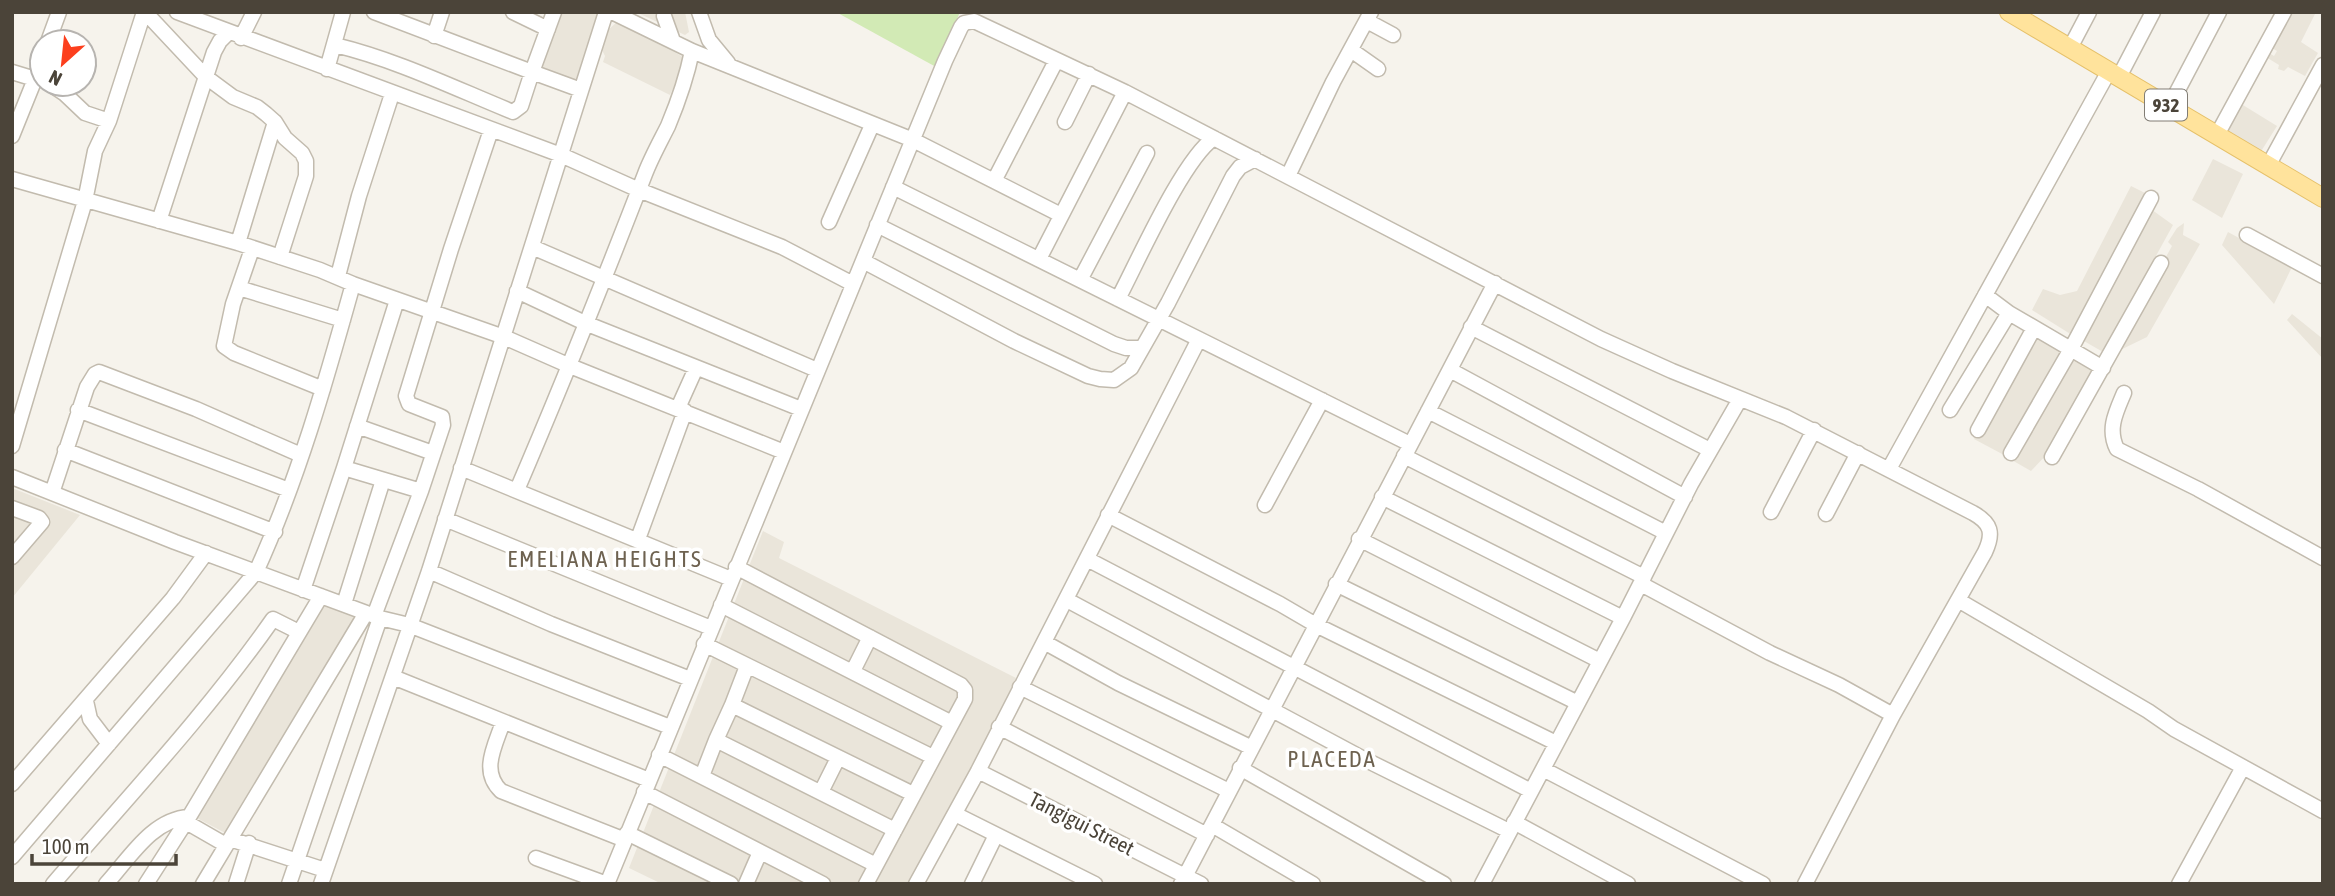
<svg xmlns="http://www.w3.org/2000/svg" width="2335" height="896" font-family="'Asap Condensed',sans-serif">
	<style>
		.residential { fill: #eae5da }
		.green { fill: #d2eab5 }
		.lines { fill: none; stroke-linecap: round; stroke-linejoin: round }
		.minor-casing { stroke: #c2bbae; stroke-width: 17 }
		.major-casing { stroke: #e6c16a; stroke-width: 20 }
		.minor { stroke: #fff; stroke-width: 14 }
		.major { stroke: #ffe39c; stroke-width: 18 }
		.labels { text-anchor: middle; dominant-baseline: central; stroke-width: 7; stroke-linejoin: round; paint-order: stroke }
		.shield { fill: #fff; stroke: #817c74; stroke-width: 2 }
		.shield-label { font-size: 19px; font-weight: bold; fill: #4b4439 }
		.street-label { font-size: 21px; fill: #4b4439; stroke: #fff }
		.neighbourhood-label { font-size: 23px; letter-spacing: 2px; fill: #6e6250; stroke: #fff }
	</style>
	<rect width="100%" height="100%" fill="#f6f3ec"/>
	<!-- residential -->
	<path class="residential" d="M557,12H609L581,89L537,71Z
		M636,12H685L689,32L685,35Z
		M2290,12H2316L2301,42L2318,53L2305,76L2288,67L2284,71L2278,69L2279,65L2266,57L2269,53L2274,56L2277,51L2272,48Z
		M617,22L650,37L686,59L670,95L603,62L605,56L602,50V41L609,29Z
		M2238,102L2277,126L2260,153L2223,131Z
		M2213,159L2243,174L2222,218L2192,200Z
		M2131,186L2145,193L2072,335L2032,310L2043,289L2060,295L2077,291Z
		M2148,207L2173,225L2103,352L2077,337Z
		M2184,223L2183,235L2200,244L2147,337L2112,354L2172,246L2168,242L2177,228Z
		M2228,232L2292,267L2274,304L2222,245Z
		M2292,314L2323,339V359L2287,320Z
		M2033,332L2063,349L2004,455L1974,439Z
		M2069,355L2096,372L2048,453L2031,471L2010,459Z
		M12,488L80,515L12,598Z
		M763,531L784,542L779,558L1016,678L966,781L911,884H662L629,868Z
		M323,601L360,617L229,835L193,816Z"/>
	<!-- green -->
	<path class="green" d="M836,12H960L936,67Z"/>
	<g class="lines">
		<defs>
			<path id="minor" d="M145,12L206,77L233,97L257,107L266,114L275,122L285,138L302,153L306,161V176L280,257
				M177,12L561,155L639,190L782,247L853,284
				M374,12L532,72L554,12
				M513,12L548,29
				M612,12L692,51L913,140L1061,215
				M699,12L709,40L728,63
				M664,16L673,41
				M1367,21L1393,35
				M434,36L442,12
				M241,38L254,12
				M48,42L59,12
				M335,45C397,60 454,88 513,112L521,106L532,72L581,90
				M2070,48L2089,12
				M1351,50L1378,69
				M42,59L35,79L42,80
				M327,69L343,12
				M12,72L35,79L12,136
				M2119,77L2153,12
				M2169,107L2219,12
				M109,121L144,12
				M1065,122L1089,74
				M2217,135L2284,12
				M2268,166L2323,65
				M1288,176L1333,82L1371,12
				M12,179L238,243L320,270L353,284L504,337L570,366L784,452
				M994,181L1056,61
				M893,187L1410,444
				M159,221L214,52L220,41L228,33
				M829,222L872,125
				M877,225L1114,344L1126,348H1142
				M2247,235L2323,276
				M238,243L275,122
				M532,247L817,370
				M252,249L233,304L224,346L234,353L323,389
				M1039,259L1125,92
				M863,261L1014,341L1088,376L1100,379L1114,380L1131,368L1168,303L1233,176L1240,167L1255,159
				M338,276L359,196L392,94
				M1080,280L1147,153
				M239,288L343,320
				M517,291L585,323L801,409
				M1985,295L2009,313L2103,368
				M1118,299C1138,261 1183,159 1214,138
				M1471,327L1710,450
				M1450,370L1685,497
				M2124,393C2116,412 2107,429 2117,449L2198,489L2323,558
				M678,408L696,368
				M78,410L289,490
				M1950,410L2009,313
				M1428,411L1666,533
				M357,426L433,453
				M1978,430L2034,328
				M12,446L85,201L95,151L109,121L85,113L65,94L50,84
				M65,450L275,532
				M2011,453L2071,349L2151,198
				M1404,456L1644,577
				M2052,457L2161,263
				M344,468L421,491
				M461,468L731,579
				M1889,469L2109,71
				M12,477L175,542L380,618L409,625L670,727
				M517,490C562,385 604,280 645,174C651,158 660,142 668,126C678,102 687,76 692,51
				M52,493L87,387L95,374L99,372L196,409L301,455
				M1382,497L1623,618
				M1265,505L1322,400
				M12,508L39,518L42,522L12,557
				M1771,512L1814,430
				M1826,514L1858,453
				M1108,515L1280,604L1316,625L1556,743
				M445,519L711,628
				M638,539L685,411
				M1359,539L1600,661
				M1087,559L1531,791
				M736,567L961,685L965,690V699L866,884
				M429,571L551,624L690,679
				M1336,584L1578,703
				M1641,584L1770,653L1839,685L1893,715
				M303,590L344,468L397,300
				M1067,600L1360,757L1509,831
				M1958,600L2148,711L2174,729L2323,811
				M344,604L383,480
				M721,605L952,723
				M374,616L421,491L443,425L442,417L409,404L406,396L451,249L491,130
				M1044,642L1118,683L1250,747
				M704,644L933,757
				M853,671L870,637
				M393,677L649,780
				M1020,687L1229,791
				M86,701L90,719L109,744
				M732,705L747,666
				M503,722C495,746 480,771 501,791L625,840
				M999,727L1207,835
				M716,740L732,705L913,794
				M659,755L876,865
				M1240,768L1444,884
				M1543,769L1763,884
				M978,771L1201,884
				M702,776L716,740L895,830
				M12,784L173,598L206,553
				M644,792L823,884
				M821,792L838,758
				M955,814L1095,884
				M186,822L226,845
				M1514,822L1628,884
				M1212,825L1313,884
				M627,833L731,884
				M230,839L325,870
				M12,857L256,572C298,480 326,381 353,284
				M536,858L607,884L945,61L961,27L964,23L974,21L1125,92L1601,339L1672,371L1786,417L1973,513C1991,523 1994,533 1985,552L1893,715L1805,884
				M53,884C128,797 207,713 273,619L299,632
				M106,884C129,859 152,819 189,817
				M146,884L189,817L321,596
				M203,884L366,613
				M236,884L249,843
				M289,884L380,618
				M321,884L429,571L606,12
				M746,884L760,852
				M916,884L978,771L1199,339
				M972,884L996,835
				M1181,884L1495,283
				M1482,884L1623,618L1691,484L1740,399
				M2179,884L2243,767"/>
			<path id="major" d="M2009,12L2323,198"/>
		</defs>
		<!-- minor casing -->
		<use href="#minor" class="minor-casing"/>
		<!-- major casing -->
		<use href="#major" class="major-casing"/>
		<!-- minor -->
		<use href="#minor" class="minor"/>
		<!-- major -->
		<use href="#major" class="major"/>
	</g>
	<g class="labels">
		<!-- shield labels -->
		<rect class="shield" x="2145" y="89.5" width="42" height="31" rx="5"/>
		<g class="shield-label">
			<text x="2166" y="105">932</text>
		</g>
		<!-- street labels -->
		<g class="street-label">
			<text transform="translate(1082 823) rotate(27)">Tangigui Street</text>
		</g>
		<!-- neighbourhood labels -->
		<g class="neighbourhood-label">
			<text x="605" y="559">EMELIANA HEIGHTS</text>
			<text x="1332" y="759">PLACEDA</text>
		</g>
	</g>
	<!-- border -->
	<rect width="2335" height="896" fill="none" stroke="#4b4439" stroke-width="28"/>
	<!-- north arrow -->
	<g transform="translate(63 63) rotate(207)"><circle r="33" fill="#ffffff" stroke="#b7b4b0" stroke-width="2"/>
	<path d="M0-5L12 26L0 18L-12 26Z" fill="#fc3f1d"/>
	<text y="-10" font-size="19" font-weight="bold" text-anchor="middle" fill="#4b4439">N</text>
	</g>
	<!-- scale -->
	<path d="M32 854v10h144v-10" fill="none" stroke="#4b4439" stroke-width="3.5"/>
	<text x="42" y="854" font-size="21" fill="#4b4439" stroke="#ffffff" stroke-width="5" paint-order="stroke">100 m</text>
</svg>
